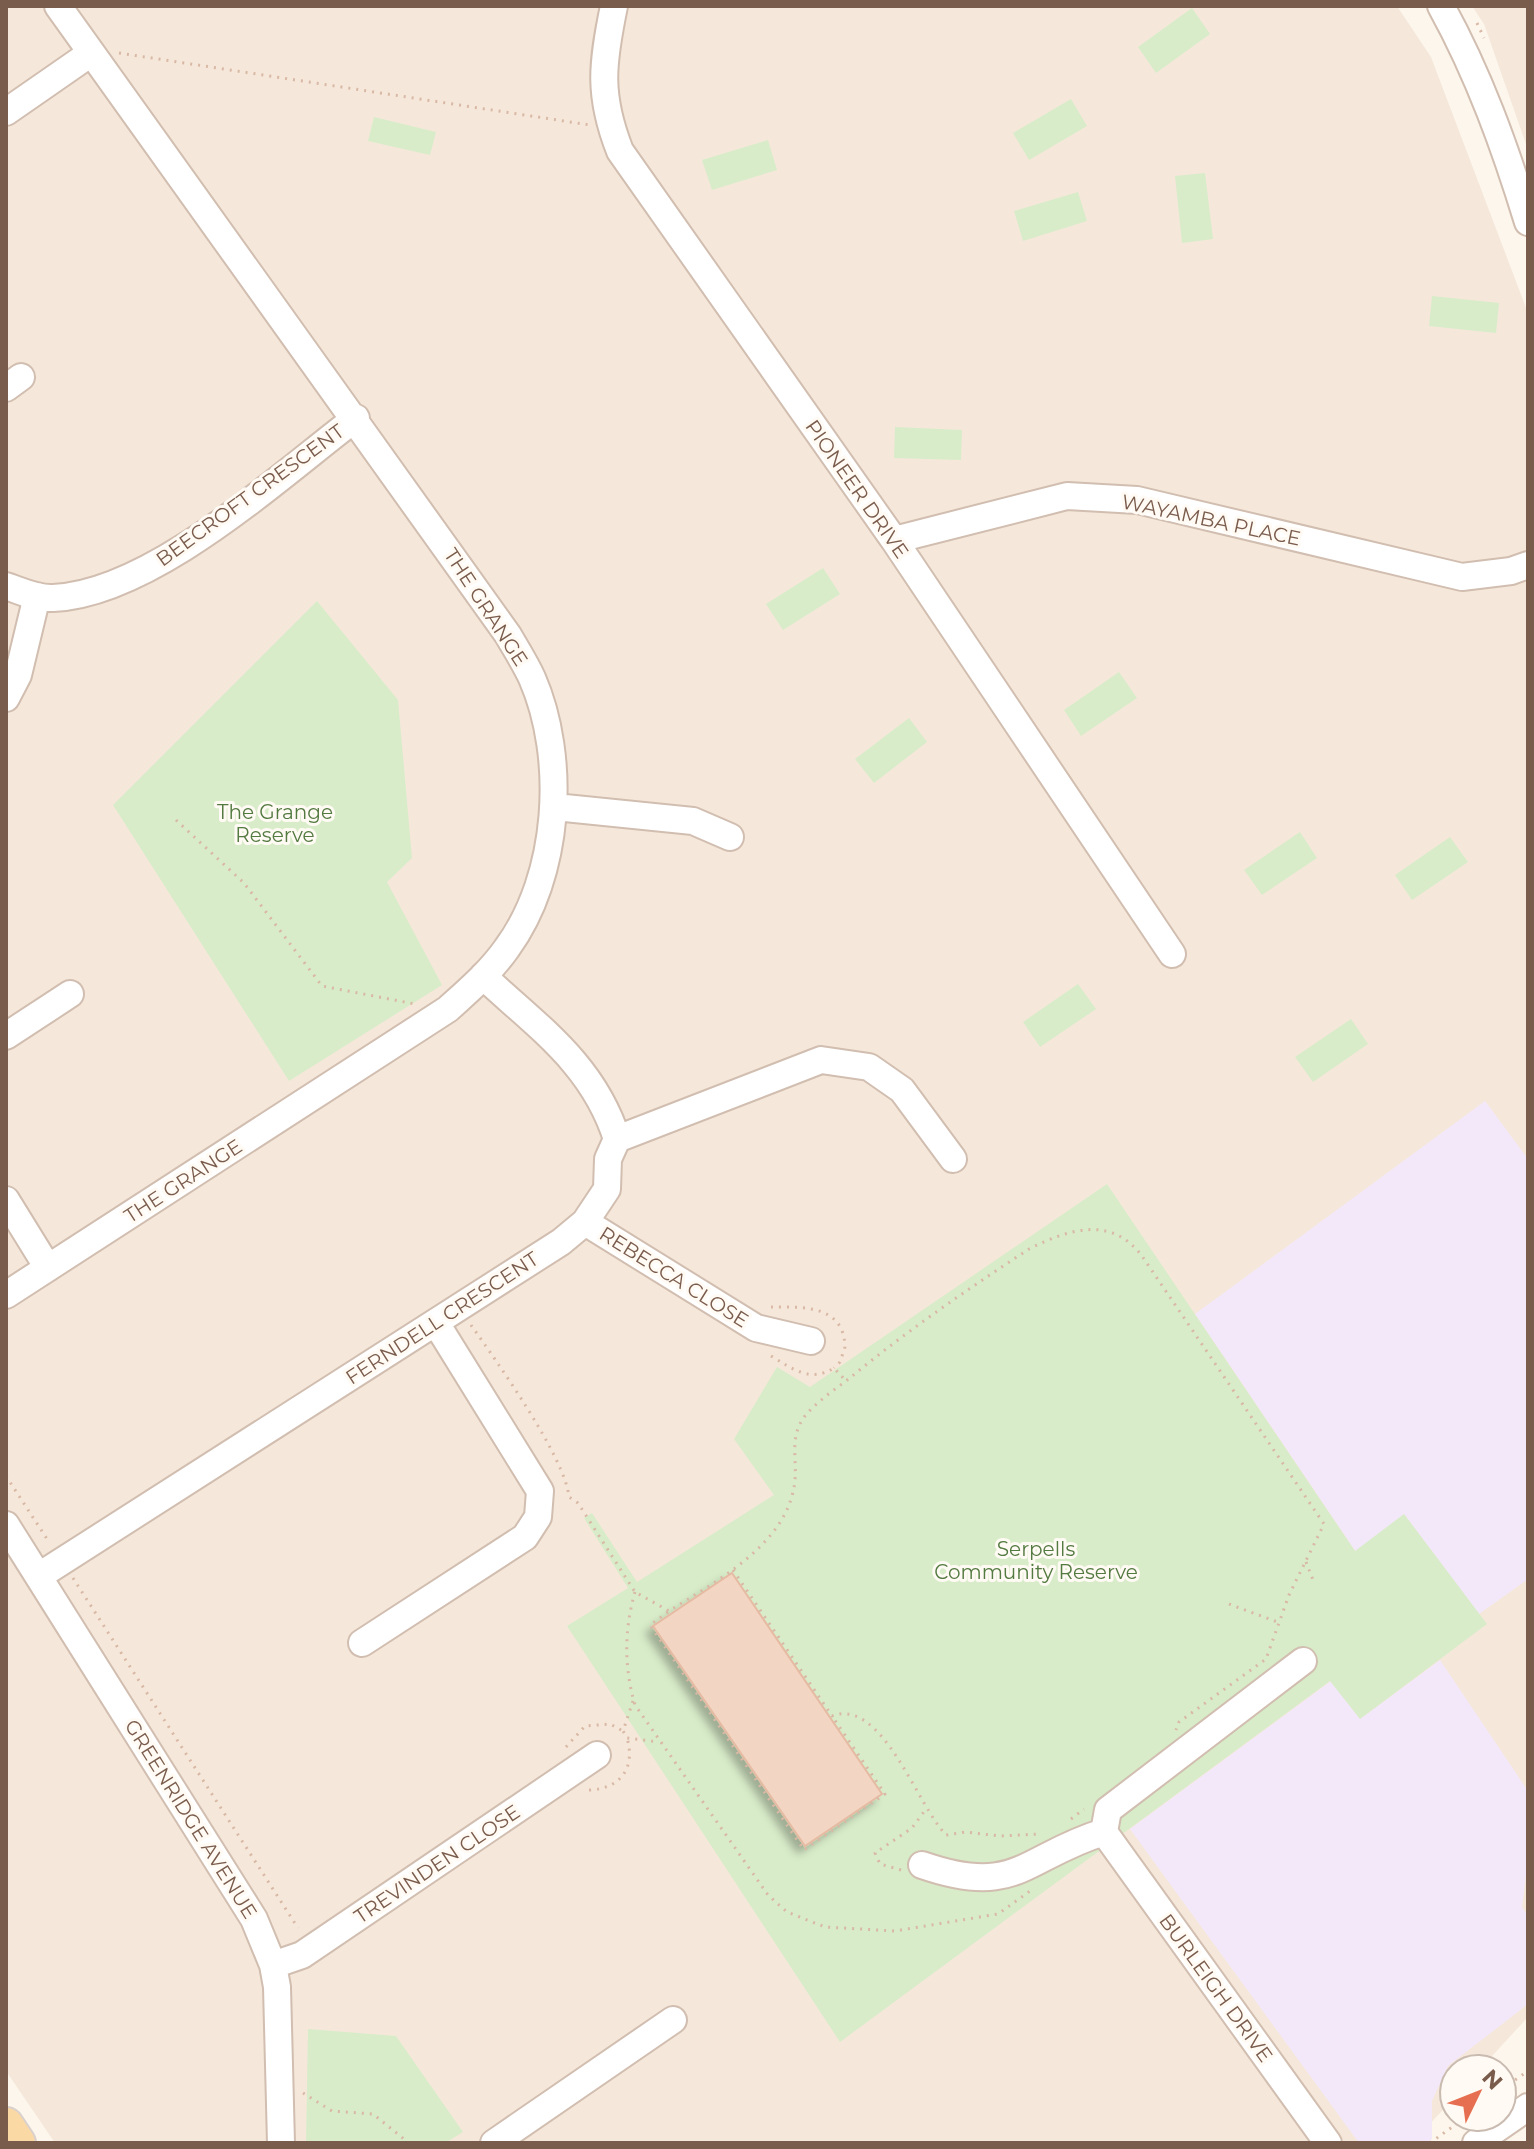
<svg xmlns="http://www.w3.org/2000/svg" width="1534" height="2149" font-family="Montserrat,sans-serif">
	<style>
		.residential { fill: #f5e8da }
		.education { fill: #f3e8fa }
		.green { fill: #d8ecc9 }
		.building { fill: #f3d5c3; stroke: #e6bba3; stroke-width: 2; filter: url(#shadow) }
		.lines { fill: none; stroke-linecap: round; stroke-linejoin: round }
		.minor-casing { stroke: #d1beb0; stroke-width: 30 }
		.major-casing { stroke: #dad1cd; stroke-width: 38 }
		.path { stroke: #d9b8a5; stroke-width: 3; stroke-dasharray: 2 6; stroke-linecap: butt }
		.minor { stroke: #fff; stroke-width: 26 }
		.major { stroke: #fbd9a5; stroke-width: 34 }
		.labels { text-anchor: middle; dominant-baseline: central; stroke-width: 6; stroke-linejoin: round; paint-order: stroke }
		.street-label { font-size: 20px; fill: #7a5c4d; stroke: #fffaf3 }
		.park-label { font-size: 20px; fill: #537a41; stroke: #fffaf3 }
	</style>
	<defs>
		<filter id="shadow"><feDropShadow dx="-7" dy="7" stdDeviation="4" flood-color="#0004"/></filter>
	</defs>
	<rect width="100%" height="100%" fill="#fdf6ec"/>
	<!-- residential -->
	<path class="residential" d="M6,6H1397L1431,57L1528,313V2017L1480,2069H1454V2098L1412,2143H55L6,2071Z
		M1472,6H1528V150L1484,24Z"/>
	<!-- education -->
	<path class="education" d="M1485,1101L1528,1159V1579L1479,1614L1404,1514L1356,1552L1195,1314Z
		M1440,1660L1528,1791V1859L1522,1907L1528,1916V2004L1448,2066L1432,2101V2139L1427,2143H1359L1130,1829L1331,1681L1360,1719Z"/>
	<!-- green -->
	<path class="green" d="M1192,8L1210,34L1156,73L1138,47Z
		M1071,99L1087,126L1029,160L1013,133Z
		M374,117L436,132L430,155L368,141Z
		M768,140L777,170L712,190L702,160Z
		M1205,173L1213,239L1182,243L1175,176Z
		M1078,192L1087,221L1023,241L1014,211Z
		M1432,296L1499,303L1496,333L1429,326Z
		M895,427L962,430L961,460L894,458Z
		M823,568L840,594L783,630L766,604Z
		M317,601L398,700L412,858L387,882L442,985L289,1081L113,805Z
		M1119,672L1137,698L1081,736L1064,710Z
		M909,718L927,742L874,783L855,759Z
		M1300,832L1317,858L1262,895L1244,870Z
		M1450,837L1468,862L1412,900L1395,875Z
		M1078,984L1096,1009L1040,1047L1023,1022Z
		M1351,1019L1368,1044L1313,1082L1295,1057Z
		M1107,1184L1355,1551L1404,1514L1487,1624L1360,1719L1330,1681L840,2042L567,1626L628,1588L584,1518L592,1513L637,1582L774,1495L734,1439L777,1367L810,1387Z
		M308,2029L396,2036L463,2132L445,2143H306Z"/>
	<!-- building -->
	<path class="building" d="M732,1573L882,1794L805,1846L653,1626Z"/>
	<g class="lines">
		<defs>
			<path id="minor" d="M614,6C602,64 598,95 620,151L894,540L1172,954
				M1441,6C1479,75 1505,147 1528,222
				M6,112L91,53
				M6,388L21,377
				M894,540L1067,496L1137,500L1462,577L1511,571L1528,565
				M6,586C21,591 37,599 53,598C152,594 278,477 356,418
				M6,698L18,675L37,596
				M555,807L693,821L730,837
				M6,1036L70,994
				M617,1139L821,1060L869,1067L902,1090L953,1159
				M6,1200L48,1268
				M585,1222L756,1328L811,1341
				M6,1295L448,1009C469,990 491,971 507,948C560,876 567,758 532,678C525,663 516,649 508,635L58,6
				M6,1525L254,1919L273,1965L277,1987L281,2143
				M39,1576L561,1242L585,1222L607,1189L608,1159L617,1139C593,1064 539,1028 483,976
				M362,1643L525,1537L538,1517L540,1491L436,1323
				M1303,1661L1108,1810L1104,1832L1328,2143
				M922,1865C1017,1898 1023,1857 1104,1832
				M273,1965L302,1955L597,1755
				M494,2143L673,2020
				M1476,2143L1528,2107"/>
			<path id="major" d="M6,2125L18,2143"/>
		</defs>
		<!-- minor casing -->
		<use href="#minor" class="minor-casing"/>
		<!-- major casing -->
		<use href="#major" class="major-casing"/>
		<!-- path -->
		<path class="path" d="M1477,23L1484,38
			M119,53L590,125
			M176,820L244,883L322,986L415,1004
			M771,1307C801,1307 844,1304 845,1347L840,1362L834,1368
			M471,1325C497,1362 565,1457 569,1497L578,1503L635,1592L669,1611C716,1581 789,1544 795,1480C797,1458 789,1437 805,1416C817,1401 836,1389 851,1377C908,1330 968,1289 1029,1249C1069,1229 1111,1215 1142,1256L1324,1524L1289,1595L1266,1659L1179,1722L1176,1730
			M771,1356C793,1369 810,1383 834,1368L846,1381
			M6,1476L49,1542
			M1306,1562L1313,1580
			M733,1570L832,1716C882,1697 917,1805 946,1835L965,1832L1000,1836L1039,1834
			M73,1578L298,1928
			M635,1592C624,1630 624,1668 635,1705L768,1895L787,1912L825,1927L895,1931L998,1914L1030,1891
			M1229,1604L1280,1623
			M668,1612L650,1625L804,1850L885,1794L832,1716
			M633,1701L623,1731L627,1738L658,1742
			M566,1747L585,1726L610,1724L623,1731
			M589,1790C620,1789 636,1768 627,1738
			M1071,1819L1084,1809
			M901,1870L880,1864L875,1853L912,1828L926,1809
			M1502,2089L1528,2071
			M303,2093L332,2111L373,2114L409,2143
			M1430,2143L1466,2117"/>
		<!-- minor -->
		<use href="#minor" class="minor"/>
		<!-- major -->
		<use href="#major" class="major"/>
	</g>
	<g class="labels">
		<!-- street labels -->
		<g class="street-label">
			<text transform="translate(857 489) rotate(55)">PIONEER DRIVE</text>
			<text transform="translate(250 495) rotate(-36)">BEECROFT CRESCENT</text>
			<text transform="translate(1211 520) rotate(12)">WAYAMBA PLACE</text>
			<text transform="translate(486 607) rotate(57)">THE GRANGE</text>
			<text transform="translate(183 1181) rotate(-33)">THE GRANGE</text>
			<text transform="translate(674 1277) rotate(32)">REBECCA CLOSE</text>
			<text transform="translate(442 1318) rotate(-33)">FERNDELL CRESCENT</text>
			<text transform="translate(191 1819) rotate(58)">GREENRIDGE AVENUE</text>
			<text transform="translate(437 1864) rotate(-34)">TREVINDEN CLOSE</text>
			<text transform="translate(1216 1988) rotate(54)">BURLEIGH DRIVE</text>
		</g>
		<!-- park labels -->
		<g class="park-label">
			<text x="275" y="812">The Grange<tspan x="275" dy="23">Reserve</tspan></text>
			<text x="1036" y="1549">Serpells<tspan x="1036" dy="23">Community Reserve</tspan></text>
		</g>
	</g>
	<!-- border -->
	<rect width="1534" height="2149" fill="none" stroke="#7a5c4d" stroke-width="16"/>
	<!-- north arrow -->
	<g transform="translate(1478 2093) rotate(47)"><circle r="38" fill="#fffaf3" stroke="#cabbb1" stroke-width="2"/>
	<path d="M0-6L14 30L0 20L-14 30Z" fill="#e76f51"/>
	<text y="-12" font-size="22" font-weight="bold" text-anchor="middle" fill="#7a5c4d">N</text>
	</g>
</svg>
